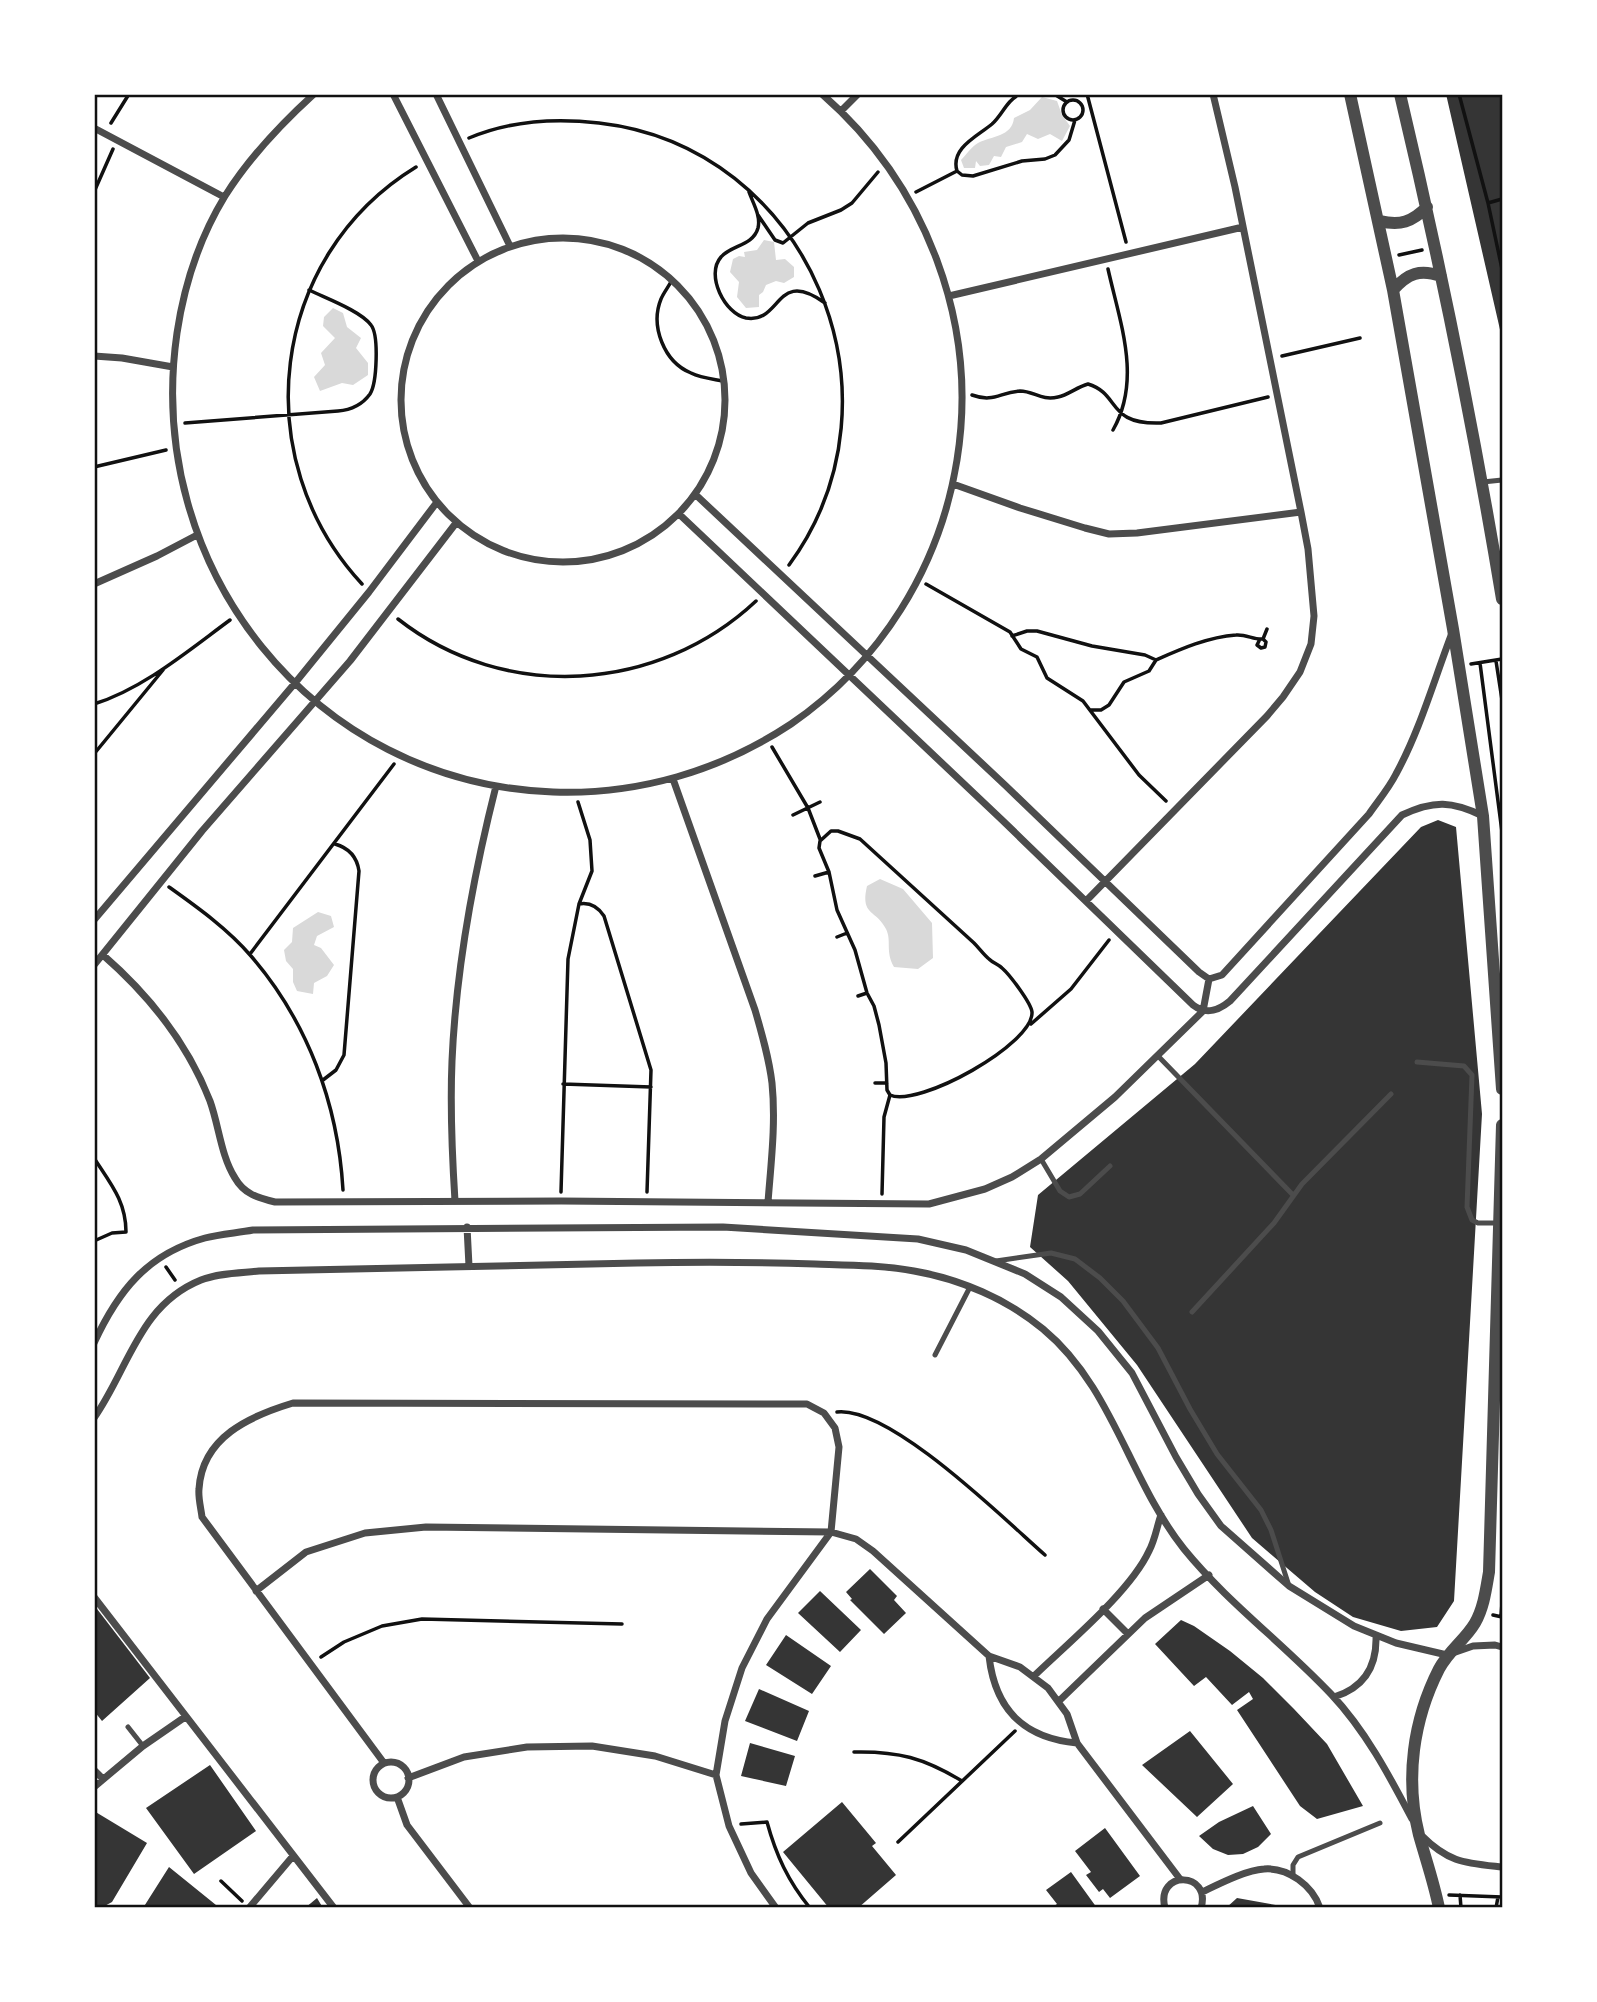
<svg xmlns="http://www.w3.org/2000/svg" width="1597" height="2002" font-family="'Golos Text',sans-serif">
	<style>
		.water { fill: #d9d9d9 }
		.building { fill: #353535 }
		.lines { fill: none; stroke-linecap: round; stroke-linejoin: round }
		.path { stroke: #111; stroke-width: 3.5 }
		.service { stroke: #4c4c4c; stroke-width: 5 }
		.minor { stroke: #4c4c4c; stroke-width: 7 }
		.tertiary { stroke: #4c4c4c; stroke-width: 12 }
		.neatline { fill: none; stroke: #111; stroke-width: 2.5 }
	</style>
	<rect width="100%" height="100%" fill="#fff"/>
	<!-- water -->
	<path class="water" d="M1042,97L1057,101L1062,115L1070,126L1062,141L1050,134L1038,139L1027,134L1022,142L1006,147L1001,157L994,156L989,165L980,166L976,161L975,168H964L961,160C966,155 972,146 978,143C991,136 1012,137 1014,118L1030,110Z
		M764,240L774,242L776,260L785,259L794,267V277L784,283L776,281L766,285L763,292L759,295V307L746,308L737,297L739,282L730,272L733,259L739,256L745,257L744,252L757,250Z
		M333,308L343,313L347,327L361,338L356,348L368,363V375L353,385L342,383L320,391L314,377L325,365L321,353L335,338L323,326L324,317Z
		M880,879L903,889L932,923L933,958L918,969L894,967C885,951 892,941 886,929C876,909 860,916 867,886Z
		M318,912L331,916L334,927L317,936L314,945L321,948L334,965L327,976L314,983L313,994L297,991L293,982V969L286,961L284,950L292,942L293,928Z"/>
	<!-- building -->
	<path class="building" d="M1446,94H1502V334H1501Z
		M1438,820L1456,827L1482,1114L1454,1601L1437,1627L1401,1631L1353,1617L1315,1592L1252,1538L1137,1365L1068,1281L1030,1247L1038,1195L1195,1064L1421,827Z
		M870,1569L897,1596L894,1600L906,1613L884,1634L850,1600L852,1599L846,1592Z
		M820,1591L861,1630L840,1652L798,1613Z
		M94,1605L150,1678L102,1721L94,1711Z
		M1181,1620L1194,1626L1230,1651L1263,1678L1294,1709L1327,1744L1363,1806L1317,1819L1300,1806L1237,1710L1253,1699L1249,1692L1232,1705L1206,1677L1194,1686L1155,1644Z
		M786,1635L831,1666L812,1694L766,1665Z
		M759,1689L809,1711L797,1741L745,1721Z
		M1190,1731L1233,1784L1197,1817L1142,1765Z
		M750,1743L795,1756L786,1786L741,1776Z
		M210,1765L256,1831L194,1874L146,1808Z
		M842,1802L876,1843L872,1846L896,1875L858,1908H829L783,1852Z
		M1253,1806L1271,1834L1258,1847L1243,1854L1228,1855L1213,1849L1199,1836L1219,1822Z
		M94,1811L147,1843L112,1902L101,1908H94Z
		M1105,1828L1140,1876L1110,1898L1103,1889L1099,1892L1086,1875L1091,1872L1075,1851Z
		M169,1867L216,1905L214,1908H143Z
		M1071,1872L1097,1908H1051L1057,1904L1046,1890Z
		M317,1898L323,1908H305Z
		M1237,1898L1281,1906V1908H1226Z"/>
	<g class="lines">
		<!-- path -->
		<path class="path" d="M1020,94C1006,101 1003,114 992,124C978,136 950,148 957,171L962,175L973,176L1022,161L1045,159L1055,155L1069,140L1075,120
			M1054,94L1067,102
			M1087,94L1126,242
			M1459,94L1488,203L1502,269
			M1063 110a10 10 0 1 1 20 0a10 10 0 1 1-20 0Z
			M111,123L129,94
			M469,138C509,121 556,118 599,123C809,147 913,396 789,565
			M94,192L113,149
			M749,192C753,203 761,216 758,228C753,246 731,245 721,257C705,275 725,314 746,318C782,324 775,267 825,303
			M916,192L957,171
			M1488,203L1502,199
			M758,215L775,240L783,243L808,223L841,210L852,203L878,172
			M1399,255L1422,250
			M1108,269C1120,323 1142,379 1113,430
			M672,280C669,286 664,292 661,299C650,326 664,362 691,373C701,378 713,379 723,381
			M1282,356L1360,338
			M972,395C994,403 1000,392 1020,391C1034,391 1041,401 1058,397C1068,395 1077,387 1088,384C1121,394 1106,425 1161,423L1268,397
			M185,423L338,411C351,410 362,405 370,394C377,383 379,335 371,325C361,311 325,298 309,290
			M94,467L166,450
			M362,584C246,459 269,257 416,167
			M926,584L1010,632L1021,649L1037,657L1047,678L1083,701L1139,775L1166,801
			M398,619C505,703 658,693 756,601
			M1012,636L1027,631H1037L1092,646L1145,655L1156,660C1181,649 1208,637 1236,635C1246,634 1254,640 1263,639L1266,642L1265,647L1261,648L1257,645L1259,641
			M1263,639L1267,629
			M1496,661L1502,700
			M1480,663L1502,832
			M1471,664L1502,659
			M94,704C143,689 189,650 230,620
			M1090,710H1101L1109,705L1124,682L1149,671L1156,660
			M772,747L808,808L820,839
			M94,754L163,670
			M793,815L820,802
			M831,831H838L860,839L974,943C979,948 984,955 989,959C993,963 998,964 1002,968C1010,975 1031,1003 1032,1012C1034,1044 918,1108 890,1095L887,1090L886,1063L879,1025L874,1006L867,993L855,950L837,910L829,872L819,848L820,841Z
			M815,876L829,872
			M169,887C197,907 228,929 251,956C307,1021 338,1103 343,1190
			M579,904C590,902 598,907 604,916L651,1070L647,1192
			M837,937L847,933
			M250,954L394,764
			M858,996L867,993
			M1031,1024L1071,989L1109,940
			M323,1080L336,1070L344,1055L359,871C357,857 349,848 335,844
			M875,1083H887
			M563,1084L651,1087
			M94,1158C110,1183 126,1201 126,1232L112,1233L94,1241
			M561,1192L568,959L579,904L592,871L590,840L578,802
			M882,1194L884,1117L890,1095
			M166,1267L175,1280
			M837,1412C890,1406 1004,1519 1045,1555
			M1493,1615L1502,1617
			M1501,1616L1502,1603
			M321,1657L344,1642L382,1626L422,1619L622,1624
			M854,1752C898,1751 924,1758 962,1781
			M741,1824L767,1822C776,1855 788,1881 810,1908
			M898,1842L1015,1731
			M221,1881L242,1901
			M1449,1895L1502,1897
			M1460,1895L1461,1908
			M1496,1908L1498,1897"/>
		<!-- service -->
		<path class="service" d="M1483,482L1502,480
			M1158,1056L1293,1195
			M1417,1062L1464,1066L1472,1075L1467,1207L1472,1220L1478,1223H1497
			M1041,1159L1060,1191L1069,1197L1080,1194L1110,1166
			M996,1261L1051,1253L1075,1259L1100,1278L1123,1301L1158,1348L1190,1409L1217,1454L1261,1510L1271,1530L1289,1586
			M1192,1312L1274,1223L1302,1184L1391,1094
			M935,1355L970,1287
			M128,1727L143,1746
			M1293,1875V1865L1298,1857L1380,1823"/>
		<!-- minor -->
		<path class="minor" d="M314,94C281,124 249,158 225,196C200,237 184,286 177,333C143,567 312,783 553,792C638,795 720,771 791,724C880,663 940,567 957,460C979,323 926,185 822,94
			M393,94L478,261
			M436,94L510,246
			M841,111L858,94
			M94,128L224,197
			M401 400a162 162 0 1 1 324 0a162 162 0 1 1-324 0Z
			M949,296L1243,227
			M94,356L122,358L173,367
			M953,484L1020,508L1085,528L1109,534L1137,533L1301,512
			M696,495L1006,786L1199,972L1209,979L1222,975L1369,814C1378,801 1389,788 1396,774C1420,730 1434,680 1452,633
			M679,514L1001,819L1193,1005C1206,1015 1218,1011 1230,1001L1402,815C1434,800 1452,801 1483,816
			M94,584L157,556L197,535
			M673,779L755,1010C762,1034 769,1058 772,1083C776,1123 771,1163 768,1202
			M1086,901L1267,716L1283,697L1300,672L1311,644L1314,616L1308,549L1301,512L1235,187L1213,94
			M94,920L295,683L369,592L437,502
			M103,955C150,996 187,1042 210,1101C219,1126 221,1156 235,1178C244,1194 258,1198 275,1202L561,1201L929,1204L985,1189L1012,1177L1041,1159L1115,1097L1203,1011L1209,979
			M94,965L202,831L350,661L456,523
			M455,1201C452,1154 450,1108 452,1061C456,968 473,877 496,786
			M467,1227L469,1266
			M94,1343C118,1291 147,1254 205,1238C220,1234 237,1233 253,1230L723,1227L918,1239L966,1250L1025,1274L1061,1297L1098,1331L1132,1373L1176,1457L1198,1494L1221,1526L1289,1586L1354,1626L1396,1643L1447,1655L1473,1646L1495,1645L1502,1647
			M94,1418C129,1368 139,1305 201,1280C219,1273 240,1273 259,1271C385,1268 511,1266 637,1263C696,1262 755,1262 815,1264C848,1265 881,1265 914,1271C960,1279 1007,1299 1043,1329C1113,1387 1129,1480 1184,1549C1227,1602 1284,1644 1331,1694C1365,1730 1389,1775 1412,1819
			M256,1591L306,1552L365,1533L426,1527L831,1532L856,1539L873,1551L989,1656L1020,1667L1048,1688L1067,1714L1077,1743L1180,1879
			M94,1597L334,1908
			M1103,1609L1128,1634
			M989,1656C995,1710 1024,1738 1077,1743
			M1034,1676C1068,1643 1130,1592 1149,1551C1155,1540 1157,1526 1161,1515
			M1334,1697C1363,1688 1377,1667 1376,1636
			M1059,1701L1145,1618L1209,1575
			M373 1780a18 18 0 1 1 36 0a18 18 0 1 1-36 0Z
			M384,1763L202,1517C201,1508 198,1498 199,1489C202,1437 250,1416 293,1403L807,1404L824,1413L835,1428L839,1447L831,1532L767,1619L742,1668L725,1721L716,1775L729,1826L751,1873L776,1908
			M94,1770L103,1779
			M408,1778L464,1757L527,1747L592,1746L655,1756L716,1775
			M94,1787L143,1746L185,1717
			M397,1797L407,1825L470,1908
			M1421,1835C1449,1863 1465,1863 1502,1867
			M1202,1892C1219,1884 1246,1870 1264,1869C1288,1867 1313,1886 1320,1908
			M249,1908L293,1856
			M1165,1908C1155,1870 1212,1871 1201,1908"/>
		<!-- tertiary -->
		<path class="tertiary" d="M1350,94L1393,290L1453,629L1483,816L1502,1089
			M1400,94C1440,262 1474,430 1502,599
			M1380,221C1400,226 1412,222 1427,207
			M1393,290C1408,273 1420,269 1441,276
			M1439,1908C1434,1883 1426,1860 1419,1835C1405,1779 1413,1720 1439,1669C1449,1650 1465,1640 1475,1623C1484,1607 1486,1589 1489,1572L1502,1125"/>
	</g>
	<!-- border -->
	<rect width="1597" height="2002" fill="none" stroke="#ffffff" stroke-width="192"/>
	<rect x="96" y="96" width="1405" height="1810" class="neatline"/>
</svg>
